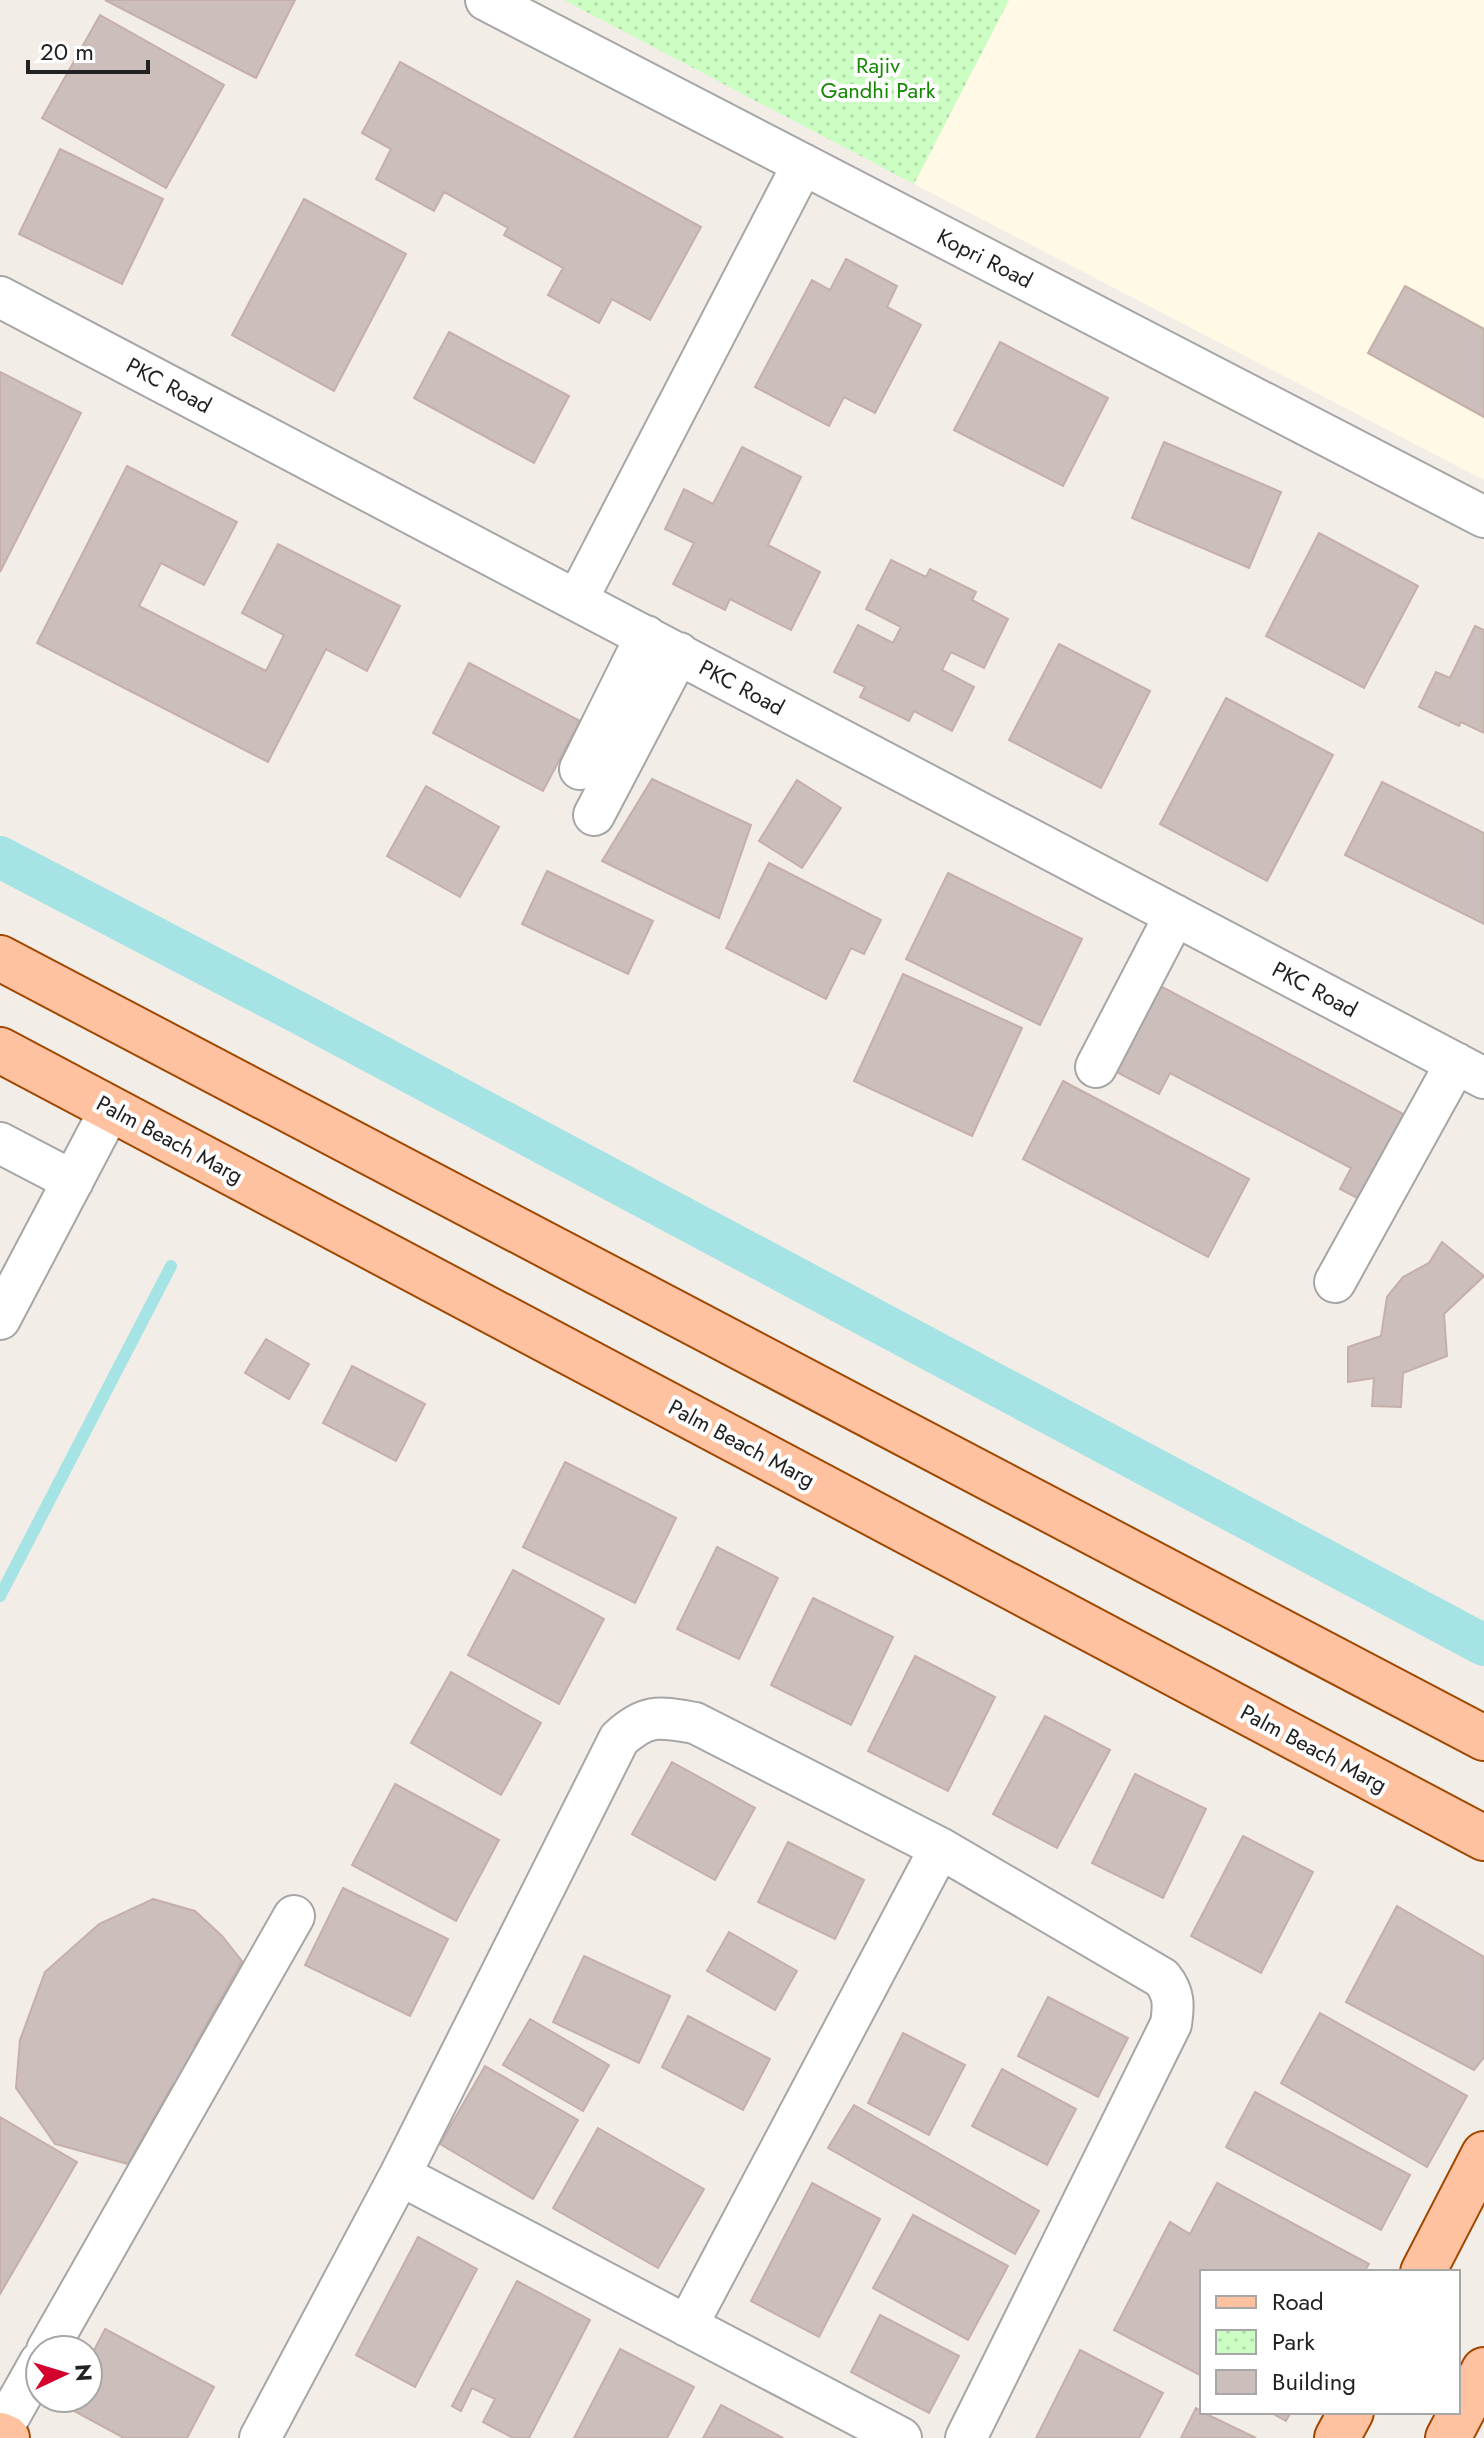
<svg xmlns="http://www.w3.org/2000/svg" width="1484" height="2438" font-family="Jost,sans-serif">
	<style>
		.education { fill: #fff9e5 }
		.park { fill: url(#park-dots) }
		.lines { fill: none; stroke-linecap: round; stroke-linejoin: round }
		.stream { stroke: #a5e3e4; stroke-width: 12 }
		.canal { stroke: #a5e3e4; stroke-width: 42 }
		.building { fill: #cbbebb; stroke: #c6afa9; stroke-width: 2 }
		.minor-casing { stroke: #a6a6a6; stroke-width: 44 }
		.major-casing { stroke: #a04800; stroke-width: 48 }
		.minor { stroke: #fff; stroke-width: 40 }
		.major { stroke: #ffc2a1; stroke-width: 44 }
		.labels { text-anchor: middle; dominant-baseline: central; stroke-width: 8; stroke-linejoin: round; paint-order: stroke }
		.park-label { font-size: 22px; fill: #148902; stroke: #fff }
		.street-label { font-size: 22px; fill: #222; stroke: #fff }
	</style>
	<defs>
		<pattern id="park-dots" width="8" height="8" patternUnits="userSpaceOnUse" patternTransform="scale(2)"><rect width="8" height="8" fill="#ccfec3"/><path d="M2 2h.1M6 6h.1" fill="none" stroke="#afd9a7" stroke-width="1.8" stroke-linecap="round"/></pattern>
	</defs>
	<rect width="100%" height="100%" fill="#f3ede8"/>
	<!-- education -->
	<path class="education" d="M1009,0H1484V480L914,184Z"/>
	<!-- park -->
	<path class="park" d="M564,0H1009L914,184Z"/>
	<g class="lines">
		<!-- stream -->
		<path class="stream" d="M0,1596L171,1266"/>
		<!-- canal -->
		<path class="canal" d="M0,857L301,1014L1484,1645"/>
	</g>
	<!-- building -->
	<path class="building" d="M105,0H295L256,78Z
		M100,15L224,85L166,188L42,118Z
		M400,62L701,227L650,320L612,299L599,323L548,295L563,268L504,235L508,228L444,192L434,211L376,179L391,149L362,133Z
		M60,149L163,199L122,284L19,234Z
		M304,199L406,254L334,391L232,335Z
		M846,259L897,286L887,307L921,325L875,413L844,397L829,426L755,387L812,280L830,290Z
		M1405,286L1484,329V417L1368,353Z
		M449,332L569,396L534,463L414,398Z
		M1000,342L1108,398L1063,486L954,430Z
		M0,372L81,413L0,572Z
		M1164,442L1281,492L1249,568L1132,518Z
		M742,447L801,477L768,545L820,572L791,630L730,599L725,610L673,584L694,543L665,529L684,489L713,504Z
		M127,466L237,522L204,585L161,563L139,606L266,671L284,635L242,613L278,544L400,606L367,671L326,649L268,762L37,643Z
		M1319,533L1418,586L1364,688L1266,636Z
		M891,560L926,577L930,569L976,592L972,600L1008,619L984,668L951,652L942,670L974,687L952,731L914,711L909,721L860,697L865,687L834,672L858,625L893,643L901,627L866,609Z
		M1475,626L1484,630V733L1461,722L1459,726L1419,707L1436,672L1450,678Z
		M1059,644L1150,691L1101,788L1009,740Z
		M469,663L580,721L543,791L433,733Z
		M1226,698L1333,755L1267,881L1160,824Z
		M652,779L751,825L719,918L602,861Z
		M797,780L841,808L802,868L759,841Z
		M1382,782L1484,833V924L1345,855Z
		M426,786L499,827L460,897L387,856Z
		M769,863L881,920L864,954L851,948L826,999L726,948Z
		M547,871L653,921L628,974L522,924Z
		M948,873L1082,939L1040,1025L906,959Z
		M903,974L1022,1028L972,1136L854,1081Z
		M1145,978L1407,1116L1363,1201L1340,1189L1351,1168L1170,1073L1159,1094L1101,1064Z
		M1063,1081L1249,1179L1208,1257L1023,1159Z
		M1442,1242L1484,1276L1444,1314L1447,1356L1403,1373L1401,1407L1372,1406L1374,1378L1348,1382V1347L1381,1336L1387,1297L1403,1277L1429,1263Z
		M266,1339L309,1364L289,1399L245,1373Z
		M352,1366L425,1404L396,1461L323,1423Z
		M565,1462L676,1518L635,1603L523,1547Z
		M717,1547L778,1578L739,1659L677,1629Z
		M513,1570L604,1619L559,1704L468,1655Z
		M813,1598L893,1637L851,1725L771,1685Z
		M915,1656L995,1697L948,1791L868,1751Z
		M451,1672L541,1723L501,1795L411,1743Z
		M1045,1716L1110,1750L1057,1848L993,1814Z
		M672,1762L755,1808L715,1880L632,1834Z
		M1135,1774L1206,1809L1163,1898L1092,1863Z
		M395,1784L499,1840L456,1921L352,1865Z
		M1243,1836L1313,1872L1261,1973L1191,1936Z
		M788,1842L864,1880L835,1939L758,1902Z
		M343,1888L448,1939L410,2016L305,1965Z
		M153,1899L195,1911L222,1936L242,1961L195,2045L204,2050L182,2088L173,2084L128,2164L55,2144L16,2088L20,2040L45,1972L99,1924Z
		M1397,1906L1484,1957V2057L1474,2070L1346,2002Z
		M729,1932L797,1971L775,2010L707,1971Z
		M584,1956L670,1996L639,2063L553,2022Z
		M1048,1997L1128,2038L1098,2097L1018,2056Z
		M1320,2013L1467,2096L1427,2167L1281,2083Z
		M688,2016L770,2059L743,2110L662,2067Z
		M530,2019L609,2065L583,2111L503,2065Z
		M903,2033L965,2065L929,2135L868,2103Z
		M485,2066L578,2120L533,2199L440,2144Z
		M1002,2069L1076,2109L1047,2165L972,2126Z
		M1255,2092L1410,2175L1381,2230L1226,2147Z
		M854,2105L1039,2211L1015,2254L828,2148Z
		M0,2117L77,2162L0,2294Z
		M598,2128L704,2189L658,2268L553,2208Z
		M812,2183L880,2219L819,2337L751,2301Z
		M1217,2183L1369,2264L1364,2272H1202V2376L1114,2330L1170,2222L1190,2234Z
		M913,2215L1008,2266L968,2340L873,2288Z
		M418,2237L477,2269L415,2387L356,2355Z
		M517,2281L590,2320L529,2438H513L483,2422L495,2399L472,2388L461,2411L452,2406Z
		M880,2315L959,2356L929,2413L851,2372Z
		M105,2329L214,2387L187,2438H124L65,2406L69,2398H88V2362Z
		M620,2349L694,2387L667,2438H574Z
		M1080,2350L1163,2393L1139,2438H1036Z
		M721,2405L783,2438H703Z
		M1196,2408L1202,2412L1256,2438H1181Z
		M1270,2412H1291L1286,2421Z"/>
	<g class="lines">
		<defs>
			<path id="minor" d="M486,0L1484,517
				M0,297L1484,1078
				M577,600L803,164
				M580,769L646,636
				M594,815L679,653
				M1096,1067L1175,915
				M0,1143L73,1181
				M1335,1282L1456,1063
				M0,1319L111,1108
				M400,2175L901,2438
				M687,2326L940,1848
				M47,2350L294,1916
				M0,2433L40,2362
				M260,2438L400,2175L619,1739C647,1713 660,1717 695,1723L940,1848L1162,1978C1174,1993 1174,2004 1171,2024L966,2438"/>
			<path id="major" d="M0,958L1484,1738
				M0,1050L1484,1838
				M1423,2272L1484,2154
				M0,2435L7,2438
				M1337,2438L1351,2412
				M1448,2438L1484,2370"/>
		</defs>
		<!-- minor casing -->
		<use href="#minor" class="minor-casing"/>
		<!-- major casing -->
		<use href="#major" class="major-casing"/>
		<!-- minor -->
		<use href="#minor" class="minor"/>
		<!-- major -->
		<use href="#major" class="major"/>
	</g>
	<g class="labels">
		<!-- park labels -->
		<g class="park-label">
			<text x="878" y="65">Rajiv<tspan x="878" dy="25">Gandhi Park</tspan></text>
		</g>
		<!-- street labels -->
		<g class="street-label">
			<text transform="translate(985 258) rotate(27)">Kopri Road</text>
			<text transform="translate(169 385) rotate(28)">PKC Road</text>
			<text transform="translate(742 687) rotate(28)">PKC Road</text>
			<text transform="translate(1315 989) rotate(28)">PKC Road</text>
			<text transform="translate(170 1139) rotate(28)">Palm Beach Marg</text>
			<text transform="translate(742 1443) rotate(28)">Palm Beach Marg</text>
			<text transform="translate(1314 1748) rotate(28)">Palm Beach Marg</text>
		</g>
	</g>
	<!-- legend -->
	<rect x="1200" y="2270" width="260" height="144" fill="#ffffff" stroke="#a7a7a7" stroke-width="2"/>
	<rect x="1216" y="2296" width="40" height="12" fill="#ffc2a1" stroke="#a7a7a7" stroke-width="2"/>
	<text x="1272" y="2310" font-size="24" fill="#222222">Road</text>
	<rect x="1216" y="2330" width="40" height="24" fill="url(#park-dots)" stroke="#a7a7a7" stroke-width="2"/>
	<text x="1272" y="2350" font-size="24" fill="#222222">Park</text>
	<rect x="1216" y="2370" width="40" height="24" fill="#cbbebb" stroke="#a7a7a7" stroke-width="2"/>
	<text x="1272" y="2390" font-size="24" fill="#222222">Building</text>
	<!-- north arrow -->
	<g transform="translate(64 2374) rotate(86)"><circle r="38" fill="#ffffff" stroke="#a7a7a7" stroke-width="2"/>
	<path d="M0-6L14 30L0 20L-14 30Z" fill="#d4002e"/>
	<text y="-12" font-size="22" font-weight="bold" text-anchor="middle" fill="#222222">N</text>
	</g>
	<!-- scale -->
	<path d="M28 60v12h120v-12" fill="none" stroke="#222222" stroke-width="4"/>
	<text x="40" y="60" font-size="24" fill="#222222" stroke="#ffffff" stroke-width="6" paint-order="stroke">20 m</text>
</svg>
